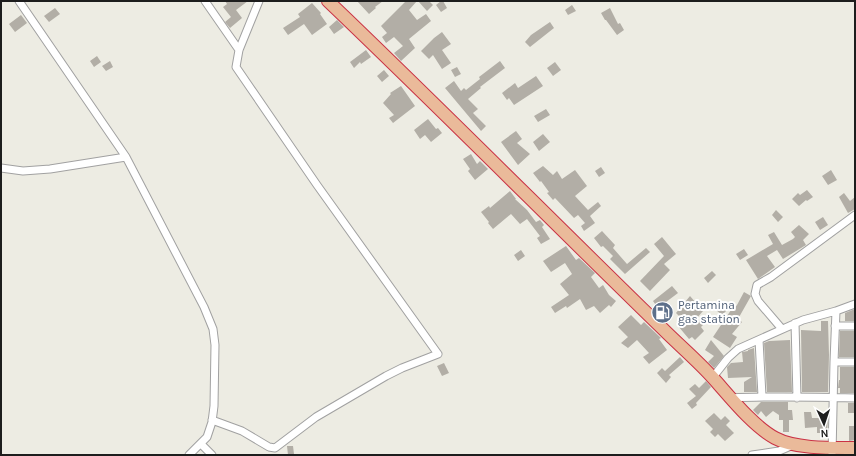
<svg xmlns="http://www.w3.org/2000/svg" width="856" height="456" font-family="Karla,sans-serif">
	<style>
		.building { fill: #b2aea6 }
		.lines { fill: none; stroke-linecap: round; stroke-linejoin: round }
		.minor-casing { stroke: #a1a1a1; stroke-width: 9 }
		.trunk-casing { stroke: #ca3245; stroke-width: 14 }
		.minor { stroke: #fff; stroke-width: 7 }
		.trunk { stroke: #eaba9a; stroke-width: 12 }
		.labels { text-anchor: middle; dominant-baseline: central; stroke-width: 4; stroke-linejoin: round; paint-order: stroke }
		.service-label { font-size: 12px; fill: #4e5e75; stroke: #fff; text-anchor: start }
	</style>
	<rect width="100%" height="100%" fill="#edece3"/>
	<!-- building -->
	<path class="building" d="M225,1H248L236,10L242,18L230,28L225,22L231,17L223,7L227,4Z
		M357,1H383L375,7L376,8L369,14Z
		M406,1H417L409,10L417,20L426,14L431,21L409,39L415,48L401,61L394,53L403,46L394,37L386,43L382,37L387,33L381,26Z
		M418,1H429L433,5L427,11Z
		M441,1H443L447,8L441,12L436,5Z
		M312,3L321,13L320,14L327,24L312,35L304,24L288,35L283,28L300,17L298,14Z
		M572,5L576,11L568,15L565,10Z
		M55,8L60,14L49,22L44,16Z
		M610,8L618,24L620,23L624,30L617,35L606,20H605L601,13Z
		M21,15L27,23L15,32L9,24Z
		M337,20L344,27L334,34L329,27Z
		M550,22L554,28L530,47L525,42L531,35Z
		M442,32L451,44L442,50L451,63L442,69L433,55L429,59L421,51L434,38Z
		M366,50L371,57L361,64L360,62L354,68L350,62Z
		M97,56L101,62L94,67L90,61Z
		M110,61L113,67L106,71L102,66Z
		M500,61L505,68L480,87L481,88L468,99L478,109L473,113L486,126L481,131L445,88L454,81L461,91L464,88L466,90L480,79L479,77Z
		M555,62L561,70L553,76L547,68Z
		M457,67L461,74L455,77L451,70Z
		M384,70L389,76L382,82L377,76Z
		M536,76L543,86L514,105L509,98L507,100L502,93L515,83L518,88Z
		M401,86L415,106L393,123L389,118L394,115L383,103L391,94L390,93Z
		M546,109L550,115L538,122L534,116Z
		M428,119L436,129L438,128L442,133L431,142L425,135L420,139L414,130Z
		M516,131L522,139L517,143L530,154L518,165L501,142Z
		M543,134L550,142L539,151L533,142Z
		M471,154L477,164L480,161L488,169L475,180L468,171L470,169L463,159Z
		M543,166L553,175L557,171L562,179L575,170L587,186L575,196L588,210L598,202L601,206L590,216L595,223L584,231L581,226L585,223L578,215L574,218L555,198L553,200L547,193L549,192L541,181L540,182L533,173Z
		M601,167L605,173L599,177L595,171Z
		M831,170L837,180L828,185L822,176Z
		M807,190L813,197L807,201L806,200L799,206L792,199L798,193L800,195Z
		M510,191L516,199H515L527,210L536,222L540,220L544,225L542,227L550,239L541,244L537,238L540,236L527,219L520,224L511,214L493,229L488,223L489,222L481,212L489,206L490,208Z
		M844,193L850,201L855,197V209L848,213L839,197Z
		M776,210L783,217L778,222L772,215Z
		M823,217L828,225L820,230L815,222Z
		M799,225L809,234L803,240L806,245L783,259L777,250L767,256L775,267L758,279L746,260L773,244L768,235L774,232L782,245L793,239L795,237L791,232Z
		M602,231L615,245L613,248L627,264L646,248L650,252L625,274L610,259L613,256L603,246L601,247L594,238Z
		M662,237L676,254L664,264L670,270L650,291L640,281L664,256L654,244Z
		M566,246L576,260L579,258L595,273L591,277L599,288L603,285L609,295L616,301L611,307L609,305L600,313L594,306L586,310L580,299L567,308L566,306L555,313L551,307L569,295L560,284L572,274L565,263L551,272L543,261Z
		M744,249L748,255L740,260L736,254Z
		M521,250L525,256L518,261L514,255Z
		M712,271L716,275L708,283L704,278Z
		M672,286L678,293L658,308L653,301Z
		M744,292L751,296L738,319L742,322L732,334L737,337L730,348L713,337L731,310L732,311L737,305Z
		M690,296L703,311L697,318L703,325L701,327L704,331L695,340L692,337L689,339L678,326L684,321L676,313Z
		M723,303L729,308L722,315L716,310Z
		M663,306L669,313L663,318L656,312Z
		M855,309V321H845V313Z
		M631,315L641,325L644,322L661,338L659,339L667,350L649,364L643,357L649,353L637,340L628,348L621,343L628,337L618,327Z
		M821,321H828L829,355L828,392H802L801,330L821,331Z
		M840,331H855V357H839Z
		M711,340L724,356L714,368L708,362L714,356L705,350Z
		M790,340L792,392H767L764,343L769,341Z
		M754,348L757,392H744V382L752,377L728,378L727,367L731,363L743,362L742,352L748,351V350Z
		M680,357L684,362L669,375L671,377L666,383L657,373L662,368L665,371Z
		M444,363L449,373L442,376L437,366Z
		M840,367H855V393H840V388H838L839,380H840Z
		M706,381L711,387L696,403L697,405L692,409L687,403L696,396L689,389L695,384L699,388Z
		M761,402H788V410H792L793,420H789V432H783V420H779V415L773,411L766,417L761,411L758,415L753,410Z
		M848,403H855V413H848Z
		M804,412H811L812,418H828L827,433H817V427L805,428Z
		M714,413L721,420L725,416L730,421L726,425L734,433L725,441L718,434L715,437L710,432L713,429L705,421Z
		M849,426H855V440L849,441Z
		M287,446H293L294,454L288,455Z"/>
	<g class="lines">
		<defs>
			<path id="minor" d="M205,1L239,50
				M126,157L204,307L213,329L215,345L214,406L212,422L207,437L189,455
				M1,168L23,171L50,169L126,157L19,1
				M795,323L797,398
				M835,326H855
				M782,329L758,301L755,294L757,285L771,277L855,215
				M759,340L762,396
				M834,362H855
				M713,377L728,358L738,349L803,320L836,311L855,304
				M731,398C772,396 814,397 855,398
				M212,420L242,431L269,447L275,448L316,417L386,376L402,368L438,354L317,185L236,67L239,50L259,1
				M201,444L212,455
				M752,455L779,451L793,445
				M832,455L834,362L836,311"/>
			<path id="trunk" d="M328,1C441,109 551,220 663,329C680,346 698,361 714,379C730,397 753,426 775,438C795,449 832,448 855,448"/>
		</defs>
		<!-- minor casing -->
		<use href="#minor" class="minor-casing"/>
		<!-- trunk casing -->
		<use href="#trunk" class="trunk-casing"/>
		<!-- minor -->
		<use href="#minor" class="minor"/>
		<!-- trunk -->
		<use href="#trunk" class="trunk"/>
	</g>
	<!-- icons -->
	<defs>
		<symbol id="fuel-disc" viewBox="-11 -11 22 22"><circle r="9.5" fill="#5c6f8a" stroke="#fff"/><path d="M-5.5-6h7V0h2V4h1.3V-2.5L3-4.5l.8-.8L6-3V5H2.5V1h-1V6h-7ZM-4.2-4.7v3.2H.2V-4.7Z" fill="#fff"/></symbol>
	</defs>
	<g fill-rule="evenodd">
		<use href="#fuel-disc" x="650" y="300" width="25" height="25"/>
	</g>
	<g class="labels">
		<!-- service labels -->
		<g class="service-label">
			<text x="678" y="305">Pertamina<tspan x="678" dy="14">gas station</tspan></text>
		</g>
	</g>
	<!-- border -->
	<rect width="856" height="456" fill="none" stroke="#1d1d1d" stroke-width="4"/>
	<!-- north arrow -->
	<g transform="translate(824 424) rotate(177)" stroke="#ffffff" stroke-width="3" paint-order="stroke">
	<path d="M0-3L7 15L0 10L-7 15Z" fill="#1d1d1d"/>
	<text y="-6" font-size="11" font-weight="bold" text-anchor="middle" fill="#1d1d1d">N</text>
	</g>
</svg>
